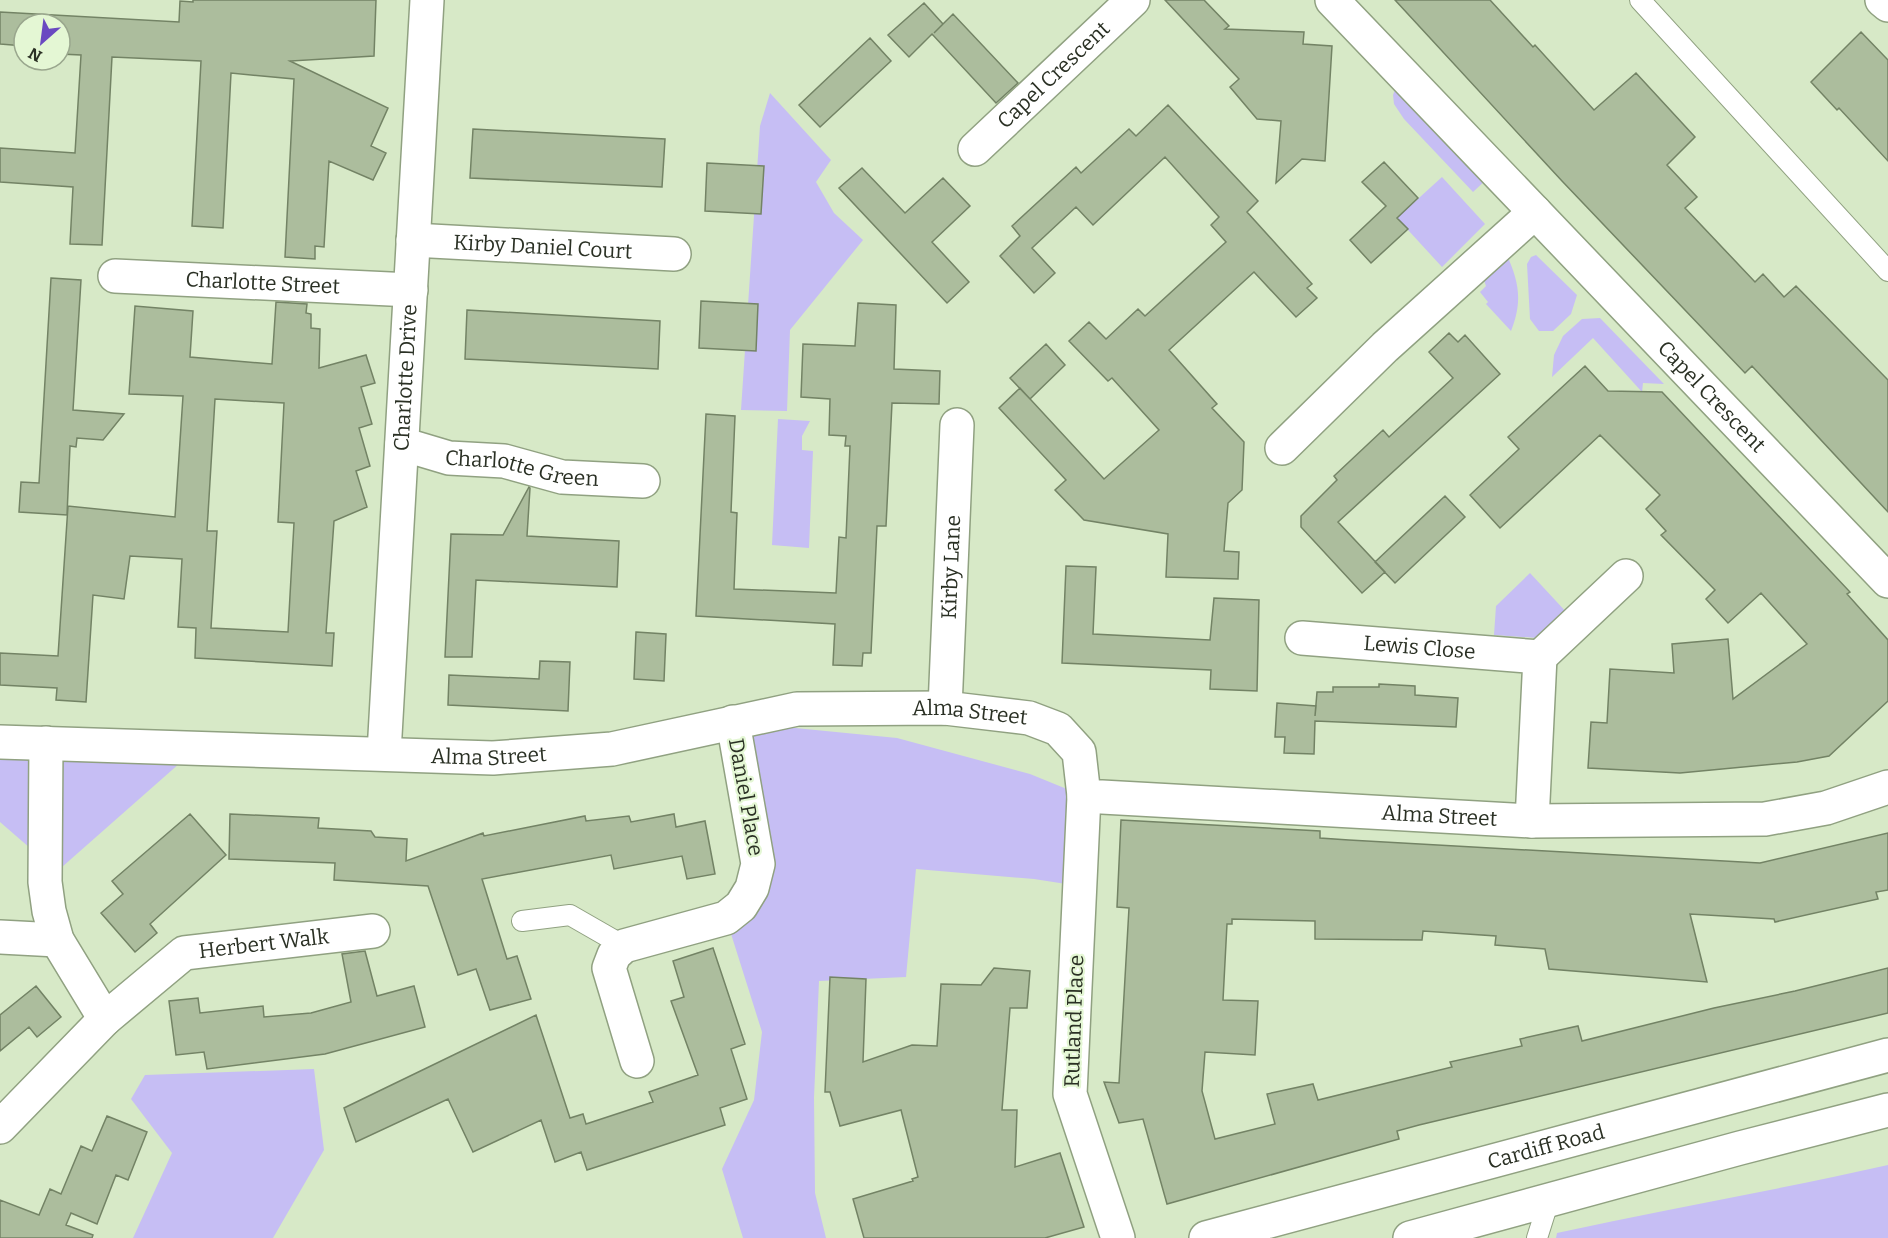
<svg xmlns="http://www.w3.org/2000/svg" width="1888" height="1238" font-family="Bitter,serif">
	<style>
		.green { fill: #c6bef4 }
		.building { fill: #acbd9d; stroke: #738365; stroke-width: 1.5; fill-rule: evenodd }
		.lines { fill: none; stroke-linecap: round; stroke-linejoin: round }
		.lane-casing { stroke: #90a181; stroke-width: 22 }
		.street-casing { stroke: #90a181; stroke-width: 36 }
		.secondary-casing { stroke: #90a181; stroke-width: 36 }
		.lane { stroke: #fff; stroke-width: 20 }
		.street { stroke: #fff; stroke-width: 33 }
		.secondary { stroke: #fff; stroke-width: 33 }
		.labels { text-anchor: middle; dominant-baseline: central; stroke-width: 4.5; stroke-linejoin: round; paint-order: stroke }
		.street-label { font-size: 21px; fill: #2a3024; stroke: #e4f7d4 }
	</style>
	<rect width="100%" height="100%" fill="#d7e9c7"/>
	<!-- green -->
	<path class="green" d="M1398,82L1487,179L1473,192L1404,119L1394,104L1393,95Z
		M770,93L831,160L816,182L834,213L863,240L790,330L787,411L741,410L760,126Z
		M1442,177L1485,224L1442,267L1397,218Z
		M1503,247C1518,278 1524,298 1511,331L1486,304L1488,302L1480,292L1486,286L1480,268Z
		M1536,255L1577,295L1571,314L1553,331H1539L1530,319L1527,264L1531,257Z
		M1600,318L1664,384L1643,383L1642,392L1593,338L1552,377L1554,355L1563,336L1582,319Z
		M778,419L810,421L802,436V450L813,451L809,548L772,545Z
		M1530,573L1568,614L1538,638L1494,635L1496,606Z
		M733,722L897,738L1030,774L1084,796L1079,886L1034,879L916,869L906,977L819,981L814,1098L815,1193L826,1238H743L722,1169L754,1100L762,1032L726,918L752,888Z
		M0,742L197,748L45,882V861L0,822Z
		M314,1069L324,1150L273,1238H133L172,1153L131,1099L145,1075Z
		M1888,1165V1238H1556L1557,1233C1667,1209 1778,1190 1888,1165Z"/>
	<!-- building -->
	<path class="building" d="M193,0H376L374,56L290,61L388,108L371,146L386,153L373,180L329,161L324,247L315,246V259L285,257L294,79L231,73L223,228L192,226L201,61L112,57L102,245L70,244L73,187L0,182V148L75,153L81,55L60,54V24H24V46L0,44V12L179,22L180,1L193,2Z
		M1165,0H1204L1229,26L1225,29L1304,32L1303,44L1332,46L1325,161L1302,159L1276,183L1281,121L1257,119L1230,87L1239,79Z
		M1395,0H1490L1533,47L1535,45L1594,110L1636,73L1695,137L1667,165L1697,197L1685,208L1755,282L1763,274L1784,297L1796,286L1888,380V512L1752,366L1745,373L1562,181Z
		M924,3L943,24L934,33L953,14L1018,83L996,103L932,34L909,57L888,35Z
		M1861,32L1888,60V161L1839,108L1837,110L1811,82Z
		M870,38L891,61L820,127L799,105Z
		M1168,105L1258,201L1247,212L1312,284L1307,288L1317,298L1296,317L1254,272L1169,350L1217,404L1212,408L1244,442L1242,490L1228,503L1224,551L1239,552L1238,579L1166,577L1168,534L1084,520L1055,490L1066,480L999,408L1020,388L1104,479L1159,430L1112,378L1108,381L1069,341L1089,322L1106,339L1138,309L1145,316L1226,242L1211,225L1219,217L1165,157L1093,225L1076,207L1032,248L1055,273L1034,293L1000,256L1020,236L1012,226L1076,167L1081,173L1129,129L1136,136Z
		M473,129L665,139L662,187L470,178Z
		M1384,162L1418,198L1397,218L1408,229L1371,263L1350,240L1386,206L1362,182Z
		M707,163L764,166L761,214L705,211Z
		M862,168L905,213L943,178L970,206L932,242L969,282L947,303L839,188Z
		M51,278L81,280L73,410L124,414L103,440L77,438L76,447L70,446L67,515L19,512L21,482L39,483Z
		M701,301L758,304L756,351L699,348Z
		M276,302L307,304L306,313L311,314V328L320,329L319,368L366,355L375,383L361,387L372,424L359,428L370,466L356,471L367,507L334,521L326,633H334L332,666L195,658L196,628L178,627L182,559L130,556L124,599L93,595L86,702L56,700L57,688L0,685V653L58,656L68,506L175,517L183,396L129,394L135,306L193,311L190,357L272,364ZM215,399L284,403L278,522L294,523L288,632L211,628L217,531H207Z
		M858,303L896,305L894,369L940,371L939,404L892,403L886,526H877L871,653H863L862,666L833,665L835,624L696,616L706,414L735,416L731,512L737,513L734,589L836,593L839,537L846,538L850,446H845L846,436L829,435L830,399L801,397L803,344L855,346Z
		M467,310L660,321L658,369L465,359Z
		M1449,333L1458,342L1465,335L1500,374L1338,522L1385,572L1362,593L1301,527V516L1337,480L1334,476L1383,430L1389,437L1453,378L1429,352Z
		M1046,344L1065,365L1030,399L1010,378Z
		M1585,366L1608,391L1662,392L1850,592L1847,594L1888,640V701L1829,756L1797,762L1680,773L1588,768L1591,722L1607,723L1610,669L1674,673L1672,644L1728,639L1733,699L1807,644L1761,593L1728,623L1706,599L1715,590L1661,535L1666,531L1646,509L1660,495L1600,435L1500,528L1470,495L1519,449L1508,437Z
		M529,487L530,488L527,536L619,541L617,587L476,580L472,657H445L451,534L503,535Z
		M1445,496L1465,517L1395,583L1375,562Z
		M1066,566L1096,567L1093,634L1210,640L1214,598L1259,600L1257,691L1210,689L1211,670L1062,663Z
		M636,632L666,634L664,681L634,679Z
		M540,661L570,662L568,711L448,705L449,675L539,679Z
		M1379,684L1415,686V695L1458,698L1456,727L1315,721L1314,754L1284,753L1285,737H1275L1277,703L1316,706L1315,716L1317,692H1333V687H1379Z
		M190,814L226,855L150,924L157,933L135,952L101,913L123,894L112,881Z
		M230,814L319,818L318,828L371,831L375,837L407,839L406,861L483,833L484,836L585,816L586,821L629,816L631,822L674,814L676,827L705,821L715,874L687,879L682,856L614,869L611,855L482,879L507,959L517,956L531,999L490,1010L476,969L458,975L428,886L334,880L335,863L229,859Z
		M1121,820L1320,831V838L1349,840L1760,863L1888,833V890L1876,892L1878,899L1775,922L1774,919L1690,914L1707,982L1549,969L1545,949L1495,945L1496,936L1423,931L1422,940L1315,939V921L1232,919V924H1227L1223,1000L1258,1001L1255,1055L1205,1052L1202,1091L1215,1139L1275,1124L1267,1094L1313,1084L1318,1100L1452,1067L1450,1062L1522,1046L1520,1039L1578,1026L1582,1041L1714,1008L1795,991L1888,968V1013L1419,1125L1397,1131L1399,1139L1167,1204L1143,1119L1119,1123L1104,1082L1119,1083L1129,908L1117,907Z
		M713,948L745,1044L731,1049L747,1099L720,1108L725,1125L587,1170L581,1152L555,1162L541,1120L473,1152L448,1099L356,1142L344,1108L536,1015L570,1118L583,1114L586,1124L653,1102L649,1092L698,1075L671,1001L684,997L673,961Z
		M365,951L377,996L414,986L425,1027L325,1054L207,1069L204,1052L176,1055L169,1001L198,998L200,1013L263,1006L264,1017L311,1013L351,1002L342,954Z
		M994,968L1030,971L1027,1008H1010L1002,1110H1017L1015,1167L1060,1153L1084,1227L1045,1238H864L853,1199L913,1181L912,1179L918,1177L901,1110L840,1126L830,1092H825L830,977L866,979L863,1062L912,1045L937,1046L941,984L981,985Z
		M36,986L61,1017L37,1037L29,1027L0,1051V1015Z
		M107,1116L147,1132L128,1180L116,1175L97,1224L71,1213L66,1225L93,1235L92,1238H0V1200L39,1215L50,1189L61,1194L81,1146L92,1151Z"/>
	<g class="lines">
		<defs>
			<path id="lane" d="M1640,0L1888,271
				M522,921L570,915L624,946
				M1537,1238L1549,1200"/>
			<g id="street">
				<path id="s1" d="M1332,0L1888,581"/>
				<path d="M1882,0L1888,5"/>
				<path id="s2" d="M975,149L1133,0"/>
				<path id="s3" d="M413,240L674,254"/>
				<path id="s4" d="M115,276L411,290"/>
				<path id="s5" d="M402,444L449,458L504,461L562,477L643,481"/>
				<path d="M1282,448L1385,347L1535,212"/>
				<path id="s6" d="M1302,638L1540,657L1532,821"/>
				<path d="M1540,657L1626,576"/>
				<path id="s7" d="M945,708L957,425"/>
				<path id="s8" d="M0,742L493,758L612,749L797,709L945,708L1029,718L1058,729L1079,752L1084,796L1532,821L1765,819L1826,808L1888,787"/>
				<path id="s9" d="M46,743L45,882L49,911L57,940L105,1019L184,953L373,931"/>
				<path id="s10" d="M384,753L427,0"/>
				<path d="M1084,796L1070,1094L1118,1238"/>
				<path d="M0,937L57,940"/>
				<path d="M637,1061L609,968L614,955L624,946L726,918L741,906L752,888L758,864L733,722"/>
				<path d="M0,1127L105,1019"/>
				<path id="s11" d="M1206,1238L1888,1055"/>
			</g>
			<path id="secondary" d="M1410,1238L1740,1148L1888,1110"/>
		</defs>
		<!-- lane casing -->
		<use href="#lane" class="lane-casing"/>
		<!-- street casing -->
		<use href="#street" class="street-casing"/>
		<!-- secondary casing -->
		<use href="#secondary" class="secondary-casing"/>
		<!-- lane -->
		<use href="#lane" class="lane"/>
		<!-- street -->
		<use href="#street" class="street"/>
		<!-- secondary -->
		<use href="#secondary" class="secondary"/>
	</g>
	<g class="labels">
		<!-- street labels -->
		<g class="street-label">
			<text stroke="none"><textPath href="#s2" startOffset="108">Capel Crescent</textPath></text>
			<text stroke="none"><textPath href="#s3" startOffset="130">Kirby Daniel Court</textPath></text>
			<text stroke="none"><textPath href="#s4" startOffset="148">Charlotte Street</textPath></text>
			<text stroke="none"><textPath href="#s10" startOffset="376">Charlotte Drive</textPath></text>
			<text stroke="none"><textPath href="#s1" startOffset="549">Capel Crescent</textPath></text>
			<text stroke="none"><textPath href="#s5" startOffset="123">Charlotte Green</textPath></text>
			<text stroke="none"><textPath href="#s7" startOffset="141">Kirby Lane</textPath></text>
			<text stroke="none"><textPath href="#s6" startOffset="118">Lewis Close</textPath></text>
			<text stroke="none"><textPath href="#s8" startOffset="975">Alma Street</textPath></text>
			<text stroke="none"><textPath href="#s8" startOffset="489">Alma Street</textPath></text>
			<text transform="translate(746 797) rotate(80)">Daniel Place</text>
			<text stroke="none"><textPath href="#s8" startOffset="1497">Alma Street</textPath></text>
			<text stroke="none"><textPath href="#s9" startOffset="474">Herbert Walk</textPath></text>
			<text transform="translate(1074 1021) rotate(-88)">Rutland Place</text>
			<text stroke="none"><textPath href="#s11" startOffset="352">Cardiff Road</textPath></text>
		</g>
	</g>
	<!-- north arrow -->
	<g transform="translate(42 42) rotate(208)"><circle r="28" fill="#e4f7d4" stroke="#9aa78e" stroke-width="1.5"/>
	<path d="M0-4.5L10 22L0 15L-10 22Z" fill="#6a49c1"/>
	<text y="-9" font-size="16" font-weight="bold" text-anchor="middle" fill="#2a3024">N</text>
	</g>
</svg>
